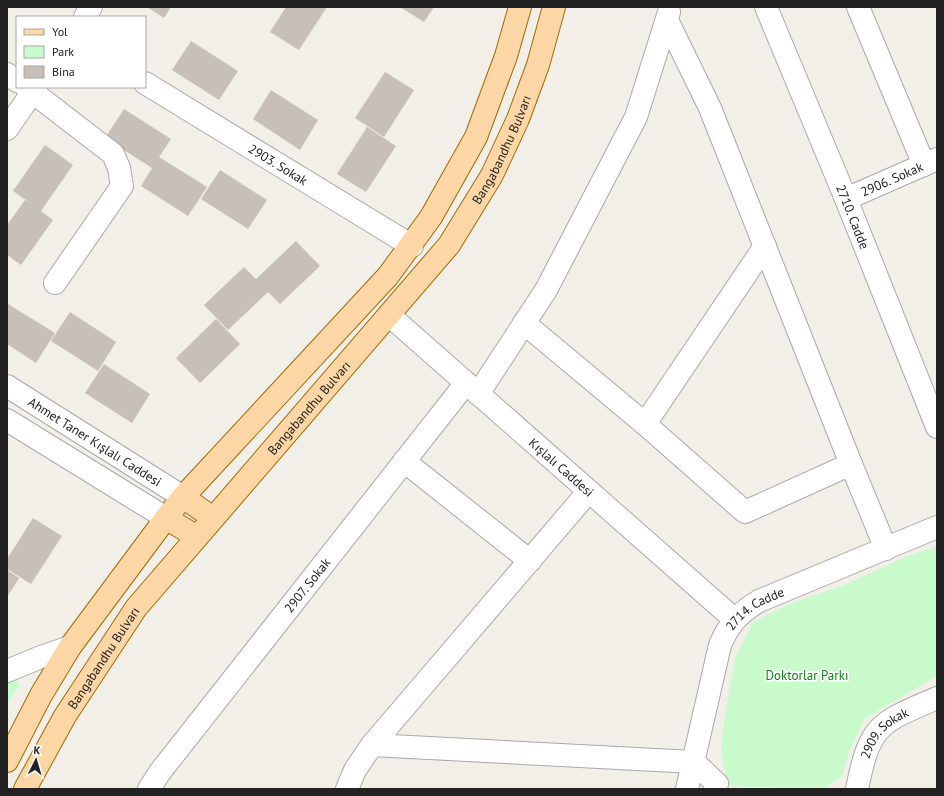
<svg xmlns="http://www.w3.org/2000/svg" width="944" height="796" font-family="'PT Sans',sans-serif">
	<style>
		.park { fill: #c8facc }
		.building { fill: #c7bfb8 }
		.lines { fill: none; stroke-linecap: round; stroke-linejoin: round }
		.minor-casing { stroke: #a9a9a9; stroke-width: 24 }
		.major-casing { stroke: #a06b00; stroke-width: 24 }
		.minor { stroke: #fff; stroke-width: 22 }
		.major { stroke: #fcd6a4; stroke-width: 22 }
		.labels { text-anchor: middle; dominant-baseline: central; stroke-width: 3.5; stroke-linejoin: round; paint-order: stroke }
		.street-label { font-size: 13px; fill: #222; stroke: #fff }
		.park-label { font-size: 13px; fill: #0c8416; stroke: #fff }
	</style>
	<rect width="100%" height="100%" fill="#f2efe9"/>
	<!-- park -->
	<path class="park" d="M937,546V676L864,719L849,752L842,776L825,789L727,786L721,749L725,714L735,658L753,622L789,604L842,586L905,557Z
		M13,676L20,685L7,704V681Z"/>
	<!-- building -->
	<path class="building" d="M147,7H171L164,18Z
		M286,7H327L299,50L270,32Z
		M400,7H434L424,22Z
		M191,41L238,71L219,100L172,70Z
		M385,72L414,90L384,137L355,118Z
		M271,90L318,120L300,150L253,119Z
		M124,109L171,139L159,157L207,187L188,216L141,186L152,168L105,138Z
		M367,127L396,146L366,192L337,174Z
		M45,145L73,165L41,211L53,220L21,265L7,255V225L25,200L36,207L13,191Z
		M220,170L267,200L248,229L201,199Z
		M296,241L320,266L280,304L268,292L228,330L204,305L244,267L256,279Z
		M8,304L55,333L36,363L7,344Z
		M70,312L116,342L98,371L51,341Z
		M216,319L240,344L200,383L176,358Z
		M104,364L150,394L132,423L85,393Z
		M33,518L62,536L31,584L7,569V559Z
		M7,570L19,578L7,597Z"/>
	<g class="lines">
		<defs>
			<g id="minor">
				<path id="s1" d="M766,7L846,199L937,427"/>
				<path d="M858,7L924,165"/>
				<path d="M85,17L91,7"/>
				<path d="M667,20L710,108L851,464"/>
				<path d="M7,74L17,81"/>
				<path id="s2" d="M145,83L412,246"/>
				<path d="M26,87L113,154L119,168L122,186L55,283"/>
				<path d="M7,129L36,87"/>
				<path id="s3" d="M846,199L937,159"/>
				<path id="s4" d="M389,315L734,619"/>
				<path d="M524,323L645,424L745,512L851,464L886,549"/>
				<path id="s5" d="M7,386L183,497"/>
				<path d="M478,394L546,290L636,117L669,12"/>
				<path d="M7,420L166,518"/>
				<path d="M645,424L765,246"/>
				<path d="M404,461L530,561"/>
				<path d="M7,671L41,657L70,647"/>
				<path d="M372,745L694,762L717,784L715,789"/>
				<path id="s6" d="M149,789L160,772L466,383"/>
				<path d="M347,789L355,770L372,745L589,491"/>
				<path id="s7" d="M687,789L720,645C729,624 739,613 759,601L937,527"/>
				<path id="s8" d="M857,789C870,724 879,723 937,698"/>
			</g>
			<g id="major">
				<path d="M183,497L213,518"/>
				<path d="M166,518L197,537"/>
				<path d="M7,761L41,695L70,647L166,518L183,497L388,276L431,217L476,137L506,56L520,7"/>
				<path id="s9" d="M25,789L65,716L136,608L449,245L492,175L518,119L538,65L554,7"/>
			</g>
		</defs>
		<!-- minor casing -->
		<use href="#minor" class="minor-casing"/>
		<!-- major casing -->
		<use href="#major" class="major-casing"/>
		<!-- minor -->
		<use href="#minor" class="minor"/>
		<!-- major -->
		<use href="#major" class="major"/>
	</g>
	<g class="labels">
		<!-- street labels -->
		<g class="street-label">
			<text stroke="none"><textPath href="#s9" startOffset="801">Bangabandhu Bulvarı</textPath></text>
			<text stroke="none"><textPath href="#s2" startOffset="156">2903. Sokak</textPath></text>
			<text stroke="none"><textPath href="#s3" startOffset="50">2906. Sokak</textPath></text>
			<text stroke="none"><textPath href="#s1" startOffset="227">2710. Cadde</textPath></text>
			<text stroke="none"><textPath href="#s9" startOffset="477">Bangabandhu Bulvarı</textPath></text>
			<text stroke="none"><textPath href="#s5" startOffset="104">Ahmet Taner Kışlalı Caddesi</textPath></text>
			<text stroke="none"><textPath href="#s4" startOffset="230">Kışlalı Caddesi</textPath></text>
			<text stroke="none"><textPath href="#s6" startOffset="258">2907. Sokak</textPath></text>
			<text stroke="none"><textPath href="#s7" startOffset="200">2714. Cadde</textPath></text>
			<text stroke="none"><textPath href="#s9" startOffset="153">Bangabandhu Bulvarı</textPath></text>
			<text stroke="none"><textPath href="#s8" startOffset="65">2909. Sokak</textPath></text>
		</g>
		<!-- park labels -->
		<g class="park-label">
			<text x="807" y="675">Doktorlar Parkı</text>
		</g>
	</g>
	<!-- border -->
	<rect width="944" height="796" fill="none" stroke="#222222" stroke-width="16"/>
	<!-- legend -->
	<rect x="16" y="16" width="130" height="72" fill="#ffffff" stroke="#a7a7a7"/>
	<rect x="24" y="29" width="20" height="6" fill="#fcd6a4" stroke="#a7a7a7"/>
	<text x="52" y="36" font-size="12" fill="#222222">Yol</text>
	<rect x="24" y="46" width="20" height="12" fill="#c8facc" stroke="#a7a7a7"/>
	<text x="52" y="56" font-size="12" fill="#222222">Park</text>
	<rect x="24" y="66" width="20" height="12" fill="#c7bfb8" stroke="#a7a7a7"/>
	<text x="52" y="76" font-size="12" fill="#222222">Bina</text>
	<!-- north arrow -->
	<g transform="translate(36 760) rotate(5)" stroke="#ffffff" stroke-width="3" paint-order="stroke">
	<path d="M0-3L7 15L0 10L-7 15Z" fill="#222222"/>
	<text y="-6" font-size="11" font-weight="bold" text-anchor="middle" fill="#222222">K</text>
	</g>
</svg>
